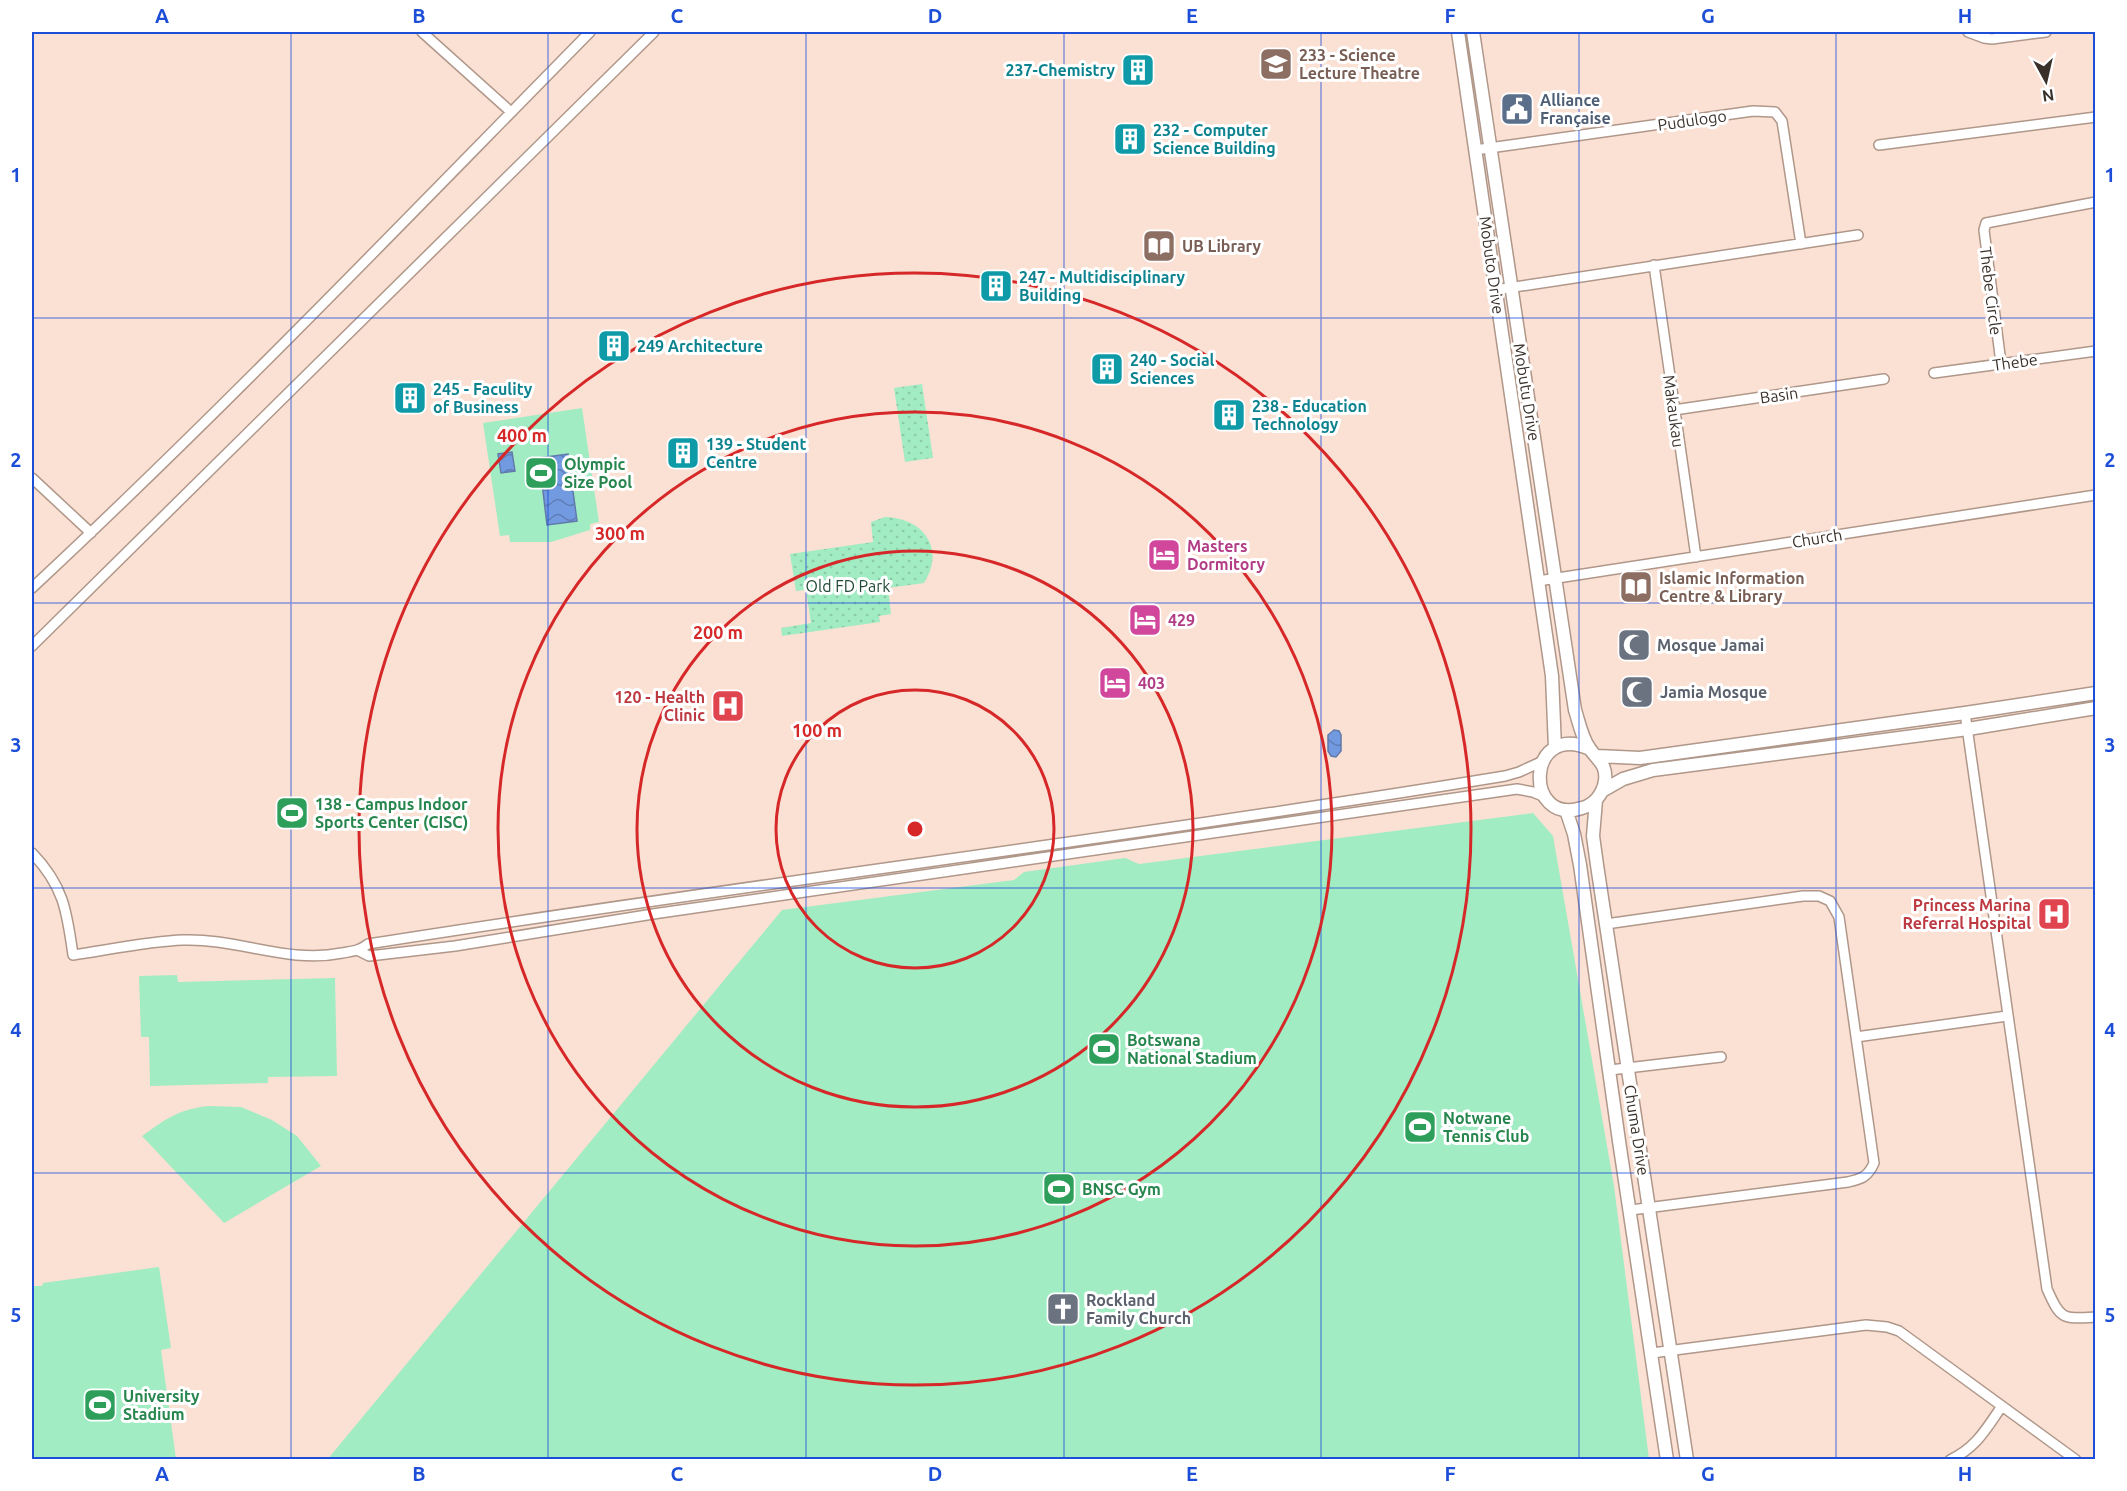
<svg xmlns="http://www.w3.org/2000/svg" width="2127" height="1491" font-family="Ubuntu,sans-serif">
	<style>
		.park { fill: url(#park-dots) }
		.pitch { fill: #a1ecc3 }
		.water { fill: url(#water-waves); stroke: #617aaa; stroke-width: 1.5 }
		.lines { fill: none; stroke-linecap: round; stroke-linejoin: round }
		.minor-casing { stroke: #af978a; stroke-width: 12 }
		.secondary-casing { stroke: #af978a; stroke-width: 15 }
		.minor { stroke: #fff; stroke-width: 9 }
		.secondary { stroke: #fff; stroke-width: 12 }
		.grid { fill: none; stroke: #1d4ed8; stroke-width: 1.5; stroke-opacity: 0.55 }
		.ring { fill: none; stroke: #d62828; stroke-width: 3 }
		.labels { text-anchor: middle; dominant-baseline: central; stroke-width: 6; stroke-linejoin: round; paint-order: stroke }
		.education-label { font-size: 16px; font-weight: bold; fill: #785e54; stroke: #fff; text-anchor: start }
		.culture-label { font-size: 16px; font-weight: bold; fill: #0d838f; stroke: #fff; text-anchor: start }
		.service-label { font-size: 16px; font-weight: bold; fill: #4e5e75; stroke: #fff; text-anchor: start }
		.street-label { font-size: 16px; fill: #39302a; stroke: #fff }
		.leisure-label { font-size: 16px; font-weight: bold; fill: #27864d; stroke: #fff; text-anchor: start }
		.hotel-label { font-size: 16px; font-weight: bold; fill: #b23c85; stroke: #fff; text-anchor: start }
		.park-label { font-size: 16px; fill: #214935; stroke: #fff }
		.worship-label { font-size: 16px; font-weight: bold; fill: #5b616d; stroke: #fff; text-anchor: start }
		.health-label { font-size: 16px; font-weight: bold; fill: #be3a42; stroke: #fff; text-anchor: end }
		.centre { fill: #d62828; stroke: #fff; stroke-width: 3 }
		.ring-label { font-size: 18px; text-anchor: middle; font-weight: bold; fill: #d62828; stroke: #fff; stroke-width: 6; stroke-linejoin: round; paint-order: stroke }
		.neatline { fill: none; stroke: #1d4ed8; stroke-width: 2 }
		.grid-label { font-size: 20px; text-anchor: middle; font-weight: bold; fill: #1d4ed8 }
	</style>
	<defs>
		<pattern id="park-dots" width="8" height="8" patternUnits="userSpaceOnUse" patternTransform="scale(1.5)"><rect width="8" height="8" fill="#a1ecc3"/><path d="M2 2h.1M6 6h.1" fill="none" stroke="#8bcba8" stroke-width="1.8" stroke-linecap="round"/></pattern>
		<pattern id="water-waves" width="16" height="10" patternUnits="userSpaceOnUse" patternTransform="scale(1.5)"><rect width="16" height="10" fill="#729ae1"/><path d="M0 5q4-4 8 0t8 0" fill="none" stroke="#5f7eb7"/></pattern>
	</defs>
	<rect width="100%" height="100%" fill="#fbe1d4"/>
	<!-- park -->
	<path class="park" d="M922,384L933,458L905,462L894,388Z
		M885,517C923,518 946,548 924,583L888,588L891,614L879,616L880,622L782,636L781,628L811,623L806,590L796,591L790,554L873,542L871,522Z"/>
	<!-- pitch -->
	<path class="pitch" d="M582,408L599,522L590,524V530L551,542H510L509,535L500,536L483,423Z
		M1533,813L1553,836L1614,1186L1649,1459L327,1460L782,910L1014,880L1024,872L1125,858L1139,864Z
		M177,975L178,982L335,978L337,1076L268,1077V1083L150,1086L149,1037H141L139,976Z
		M208,1106L241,1107L272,1120L297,1136L321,1166L224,1223L142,1136C166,1119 177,1110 208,1106Z
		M159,1267L171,1348L161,1350L176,1459H32V1286H42L43,1283Z"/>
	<!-- water -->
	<path class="water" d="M512,452L515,471L501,473L498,454Z
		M568,454L577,521L547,525L539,458Z
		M1334,730L1339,731L1341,735V751L1336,757L1331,756L1328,751V735Z"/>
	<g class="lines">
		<defs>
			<path id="minor" d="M422,32L511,112
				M1968,32L1984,38L1992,39L2046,32
				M1879,145L2096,117
				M1475,150L1753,111L1775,112L1782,121L1801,244
				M1654,265L1696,557
				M1495,290L1858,235
				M2001,363L1984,230L1986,223L2096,202
				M1934,373L2096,351
				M1674,410L1884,379
				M32,478L91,533
				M1538,581L2096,495
				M32,588C224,409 406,219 590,32
				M32,646L654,32
				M1965,713L2047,1289C2061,1320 2062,1319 2096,1317
				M32,853C64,886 67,912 73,955C107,950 150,941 183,940C238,938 287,964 342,953C353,951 359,951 368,944C746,884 1127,838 1505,776L1519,772L1543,761
				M1606,924L1803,896H1819L1830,901L1839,917L1874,1163C1868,1177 1861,1179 1848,1182L1631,1210
				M359,951L369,956L378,955L455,946L653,914L1517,789L1533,792L1545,797
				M1856,1037L2007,1016
				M1610,1070L1721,1057
				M1652,1353L1866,1325L1887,1327L1899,1331L2076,1460
				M1950,1460C1977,1447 1986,1429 2002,1406"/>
			<path id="secondary" d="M1458,32L1552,676L1555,748
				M1473,32L1575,710C1579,722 1582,739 1590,749C1598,761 1607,764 1605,781C1603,794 1594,805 1582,808C1523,827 1526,720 1590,749
				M1597,756L1640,758L1965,713L2096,693
				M1602,791L1623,779L1653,770L1968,729L2096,708
				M1596,800L1593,836L1597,865L1687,1460
				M1566,810L1574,834L1580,865L1619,1141L1667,1460"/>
		</defs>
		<!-- minor casing -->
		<use href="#minor" class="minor-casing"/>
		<!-- secondary casing -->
		<use href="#secondary" class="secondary-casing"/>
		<!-- minor -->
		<use href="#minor" class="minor"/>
		<!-- secondary -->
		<use href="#secondary" class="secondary"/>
	</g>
	<!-- grid -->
	<path class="grid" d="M291,32V1460M548,32V1460M806,32V1460M1064,32V1460M1321,32V1460M1579,32V1460M1836,32V1460M32,318H2096M32,603H2096M32,888H2096M32,1173H2096"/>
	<!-- distance rings -->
	<g class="ring">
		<circle cx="915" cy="829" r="139"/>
		<circle cx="915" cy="829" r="278"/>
		<circle cx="915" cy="829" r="417"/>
		<circle cx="915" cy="829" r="556"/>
	</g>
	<!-- icons -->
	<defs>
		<symbol id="university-square" viewBox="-11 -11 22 22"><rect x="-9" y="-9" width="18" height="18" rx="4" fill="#8d6e63" stroke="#fff"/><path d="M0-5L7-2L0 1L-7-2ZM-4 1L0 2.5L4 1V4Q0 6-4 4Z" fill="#fff"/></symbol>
		<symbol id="building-square" viewBox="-11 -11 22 22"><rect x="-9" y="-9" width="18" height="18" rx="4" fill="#0f9aa8" stroke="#fff"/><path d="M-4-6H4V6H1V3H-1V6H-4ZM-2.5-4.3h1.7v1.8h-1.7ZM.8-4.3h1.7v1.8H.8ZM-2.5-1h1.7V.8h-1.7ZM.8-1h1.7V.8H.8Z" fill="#fff"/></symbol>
		<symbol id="civic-square" viewBox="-11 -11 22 22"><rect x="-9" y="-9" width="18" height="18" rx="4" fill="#5c6f8a" stroke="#fff"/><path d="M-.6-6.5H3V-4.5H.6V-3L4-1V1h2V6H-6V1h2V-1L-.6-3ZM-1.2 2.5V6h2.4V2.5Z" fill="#fff"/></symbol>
		<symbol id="library-square" viewBox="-11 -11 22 22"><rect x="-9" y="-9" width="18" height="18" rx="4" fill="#8d6e63" stroke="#fff"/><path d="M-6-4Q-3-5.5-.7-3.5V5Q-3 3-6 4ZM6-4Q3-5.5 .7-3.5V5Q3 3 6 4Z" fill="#fff"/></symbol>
		<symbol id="stadium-square" viewBox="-11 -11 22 22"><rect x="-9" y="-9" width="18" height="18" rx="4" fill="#2e9e5b" stroke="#fff"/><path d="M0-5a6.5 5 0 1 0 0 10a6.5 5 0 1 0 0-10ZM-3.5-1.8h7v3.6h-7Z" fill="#fff"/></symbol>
		<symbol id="hotel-square" viewBox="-11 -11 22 22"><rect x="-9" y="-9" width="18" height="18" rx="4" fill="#d1479c" stroke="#fff"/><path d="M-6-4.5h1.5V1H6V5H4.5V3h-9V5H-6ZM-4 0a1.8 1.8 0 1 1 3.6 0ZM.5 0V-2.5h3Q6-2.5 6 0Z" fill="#fff"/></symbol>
		<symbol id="mosque-square" viewBox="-11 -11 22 22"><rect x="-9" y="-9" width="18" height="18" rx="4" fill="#6b7280" stroke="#fff"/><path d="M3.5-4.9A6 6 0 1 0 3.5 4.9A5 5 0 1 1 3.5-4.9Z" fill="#fff"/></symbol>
		<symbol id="hospital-square" viewBox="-11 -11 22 22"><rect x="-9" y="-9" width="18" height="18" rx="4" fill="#e0444e" stroke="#fff"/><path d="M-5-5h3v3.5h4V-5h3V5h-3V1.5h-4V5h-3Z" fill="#fff"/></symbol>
		<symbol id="church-square" viewBox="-11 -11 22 22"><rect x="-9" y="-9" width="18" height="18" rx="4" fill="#6b7280" stroke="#fff"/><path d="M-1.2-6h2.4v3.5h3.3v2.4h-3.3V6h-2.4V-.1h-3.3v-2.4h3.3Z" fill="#fff"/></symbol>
	</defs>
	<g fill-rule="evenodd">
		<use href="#university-square" x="1257" y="45" width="38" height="38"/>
		<use href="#building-square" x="1119" y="51" width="38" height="38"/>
		<use href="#civic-square" x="1498" y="90" width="38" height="38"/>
		<use href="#building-square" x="1111" y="120" width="38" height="38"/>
		<use href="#library-square" x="1140" y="227" width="38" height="38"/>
		<use href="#building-square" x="977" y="267" width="38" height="38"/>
		<use href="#building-square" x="595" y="327" width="38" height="38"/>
		<use href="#building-square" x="1088" y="350" width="38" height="38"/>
		<use href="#building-square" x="391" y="379" width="38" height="38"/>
		<use href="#building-square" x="1210" y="396" width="38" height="38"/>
		<use href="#building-square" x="664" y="434" width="38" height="38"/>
		<use href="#stadium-square" x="522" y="454" width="38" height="38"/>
		<use href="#hotel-square" x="1145" y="536" width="38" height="38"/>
		<use href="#library-square" x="1617" y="568" width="38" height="38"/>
		<use href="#hotel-square" x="1126" y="601" width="38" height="38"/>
		<use href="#mosque-square" x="1615" y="626" width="38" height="38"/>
		<use href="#hotel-square" x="1096" y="664" width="38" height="38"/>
		<use href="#mosque-square" x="1618" y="673" width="38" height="38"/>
		<use href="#hospital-square" x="709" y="687" width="38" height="38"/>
		<use href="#stadium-square" x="273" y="794" width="38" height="38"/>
		<use href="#hospital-square" x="2035" y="895" width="38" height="38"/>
		<use href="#stadium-square" x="1085" y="1030" width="38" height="38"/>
		<use href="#stadium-square" x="1401" y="1108" width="38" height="38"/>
		<use href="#stadium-square" x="1040" y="1170" width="38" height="38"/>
		<use href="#church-square" x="1044" y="1290" width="38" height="38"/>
		<use href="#stadium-square" x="81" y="1386" width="38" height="38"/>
	</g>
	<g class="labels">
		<!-- education labels -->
		<g class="education-label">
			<text x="1299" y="55">233 - Science<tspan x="1299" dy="18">Lecture Theatre</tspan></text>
			<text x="1182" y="246">UB Library</text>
			<text x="1659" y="578">Islamic Information<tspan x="1659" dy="18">Centre &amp; Library</tspan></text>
		</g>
		<!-- culture labels -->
		<g class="culture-label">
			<text x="1115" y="70" text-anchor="end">237-Chemistry</text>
			<text x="1153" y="130">232 - Computer<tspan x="1153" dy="18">Science Building</tspan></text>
			<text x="1019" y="277">247 - Multidisciplinary<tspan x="1019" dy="18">Building</tspan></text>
			<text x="637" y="346">249 Architecture</text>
			<text x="1130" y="360">240 - Social<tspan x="1130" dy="18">Sciences</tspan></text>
			<text x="433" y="389">245 - Faculity<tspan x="433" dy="18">of Business</tspan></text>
			<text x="1252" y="406">238 - Education<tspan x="1252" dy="18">Technology</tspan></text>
			<text x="706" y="444">139 - Student<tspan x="706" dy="18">Centre</tspan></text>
		</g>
		<!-- service labels -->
		<g class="service-label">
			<text x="1540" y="100">Alliance<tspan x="1540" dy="18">Française</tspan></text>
		</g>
		<!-- street labels -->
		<g class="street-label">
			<text transform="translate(1692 120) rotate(-8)">Pudulogo</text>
			<text transform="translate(1492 265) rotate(82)">Mobuto Drive</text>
			<text transform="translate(1991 291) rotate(83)">Thebe Circle</text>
			<text transform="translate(2015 362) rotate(-8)">Thebe</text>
			<text transform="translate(1527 392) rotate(81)">Mobutu Drive</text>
			<text transform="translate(1779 395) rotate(-8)">Basin</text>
			<text transform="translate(1674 411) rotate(82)">Makaukau</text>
			<text transform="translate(1817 538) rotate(-9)">Church</text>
			<text transform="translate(1637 1130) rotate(81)">Chuma Drive</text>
		</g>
		<!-- leisure labels -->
		<g class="leisure-label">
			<text x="564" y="464">Olympic<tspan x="564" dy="18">Size Pool</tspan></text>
			<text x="315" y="804">138 - Campus Indoor<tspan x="315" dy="18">Sports Center (CISC)</tspan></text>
			<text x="1127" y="1040">Botswana<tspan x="1127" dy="18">National Stadium</tspan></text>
			<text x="1443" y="1118">Notwane<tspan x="1443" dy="18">Tennis Club</tspan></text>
			<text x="1082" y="1189">BNSC Gym</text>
			<text x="123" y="1396">University<tspan x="123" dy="18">Stadium</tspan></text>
		</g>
		<!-- hotel labels -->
		<g class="hotel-label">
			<text x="1187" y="546">Masters<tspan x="1187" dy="18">Dormitory</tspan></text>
			<text x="1168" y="620">429</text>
			<text x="1138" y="683">403</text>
		</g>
		<!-- park labels -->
		<g class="park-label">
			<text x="848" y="586">Old FD Park</text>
		</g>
		<!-- worship labels -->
		<g class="worship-label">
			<text x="1657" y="645">Mosque Jamai</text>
			<text x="1660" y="692">Jamia Mosque</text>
			<text x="1086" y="1300">Rockland<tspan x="1086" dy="18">Family Church</tspan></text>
		</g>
		<!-- health labels -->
		<g class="health-label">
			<text x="705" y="697">120 - Health<tspan x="705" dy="18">Clinic</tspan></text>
			<text x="2031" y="905">Princess Marina<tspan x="2031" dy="18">Referral Hospital</tspan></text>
		</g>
	</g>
	<circle cx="915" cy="829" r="9" class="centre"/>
	<g class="ring-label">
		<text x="522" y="442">400 m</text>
		<text x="620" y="540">300 m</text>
		<text x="718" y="639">200 m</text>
		<text x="817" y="737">100 m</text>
	</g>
	<!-- border -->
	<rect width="2127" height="1491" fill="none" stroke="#ffffff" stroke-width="66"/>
	<!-- north arrow -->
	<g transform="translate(2046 81) rotate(172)" stroke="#ffffff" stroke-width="4.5" paint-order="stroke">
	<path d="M0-4.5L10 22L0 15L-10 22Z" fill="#39302a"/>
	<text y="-9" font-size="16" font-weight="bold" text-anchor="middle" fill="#39302a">N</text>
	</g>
	<rect x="33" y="33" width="2061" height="1425" class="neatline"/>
	<g class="grid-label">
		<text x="162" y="23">A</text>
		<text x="419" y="23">B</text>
		<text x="677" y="23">C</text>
		<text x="935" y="23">D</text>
		<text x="1192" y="23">E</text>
		<text x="1450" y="23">F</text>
		<text x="1708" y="23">G</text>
		<text x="1965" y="23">H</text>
		<text x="16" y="182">1</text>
		<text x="2110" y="182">1</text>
		<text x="16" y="467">2</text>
		<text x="2110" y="467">2</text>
		<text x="16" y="752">3</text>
		<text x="2110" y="752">3</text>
		<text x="16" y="1037">4</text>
		<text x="2110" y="1037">4</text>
		<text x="16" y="1322">5</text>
		<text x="2110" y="1322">5</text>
		<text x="162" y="1481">A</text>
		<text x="419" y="1481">B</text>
		<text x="677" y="1481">C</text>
		<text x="935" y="1481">D</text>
		<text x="1192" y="1481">E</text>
		<text x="1450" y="1481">F</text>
		<text x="1708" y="1481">G</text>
		<text x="1965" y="1481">H</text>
	</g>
</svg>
